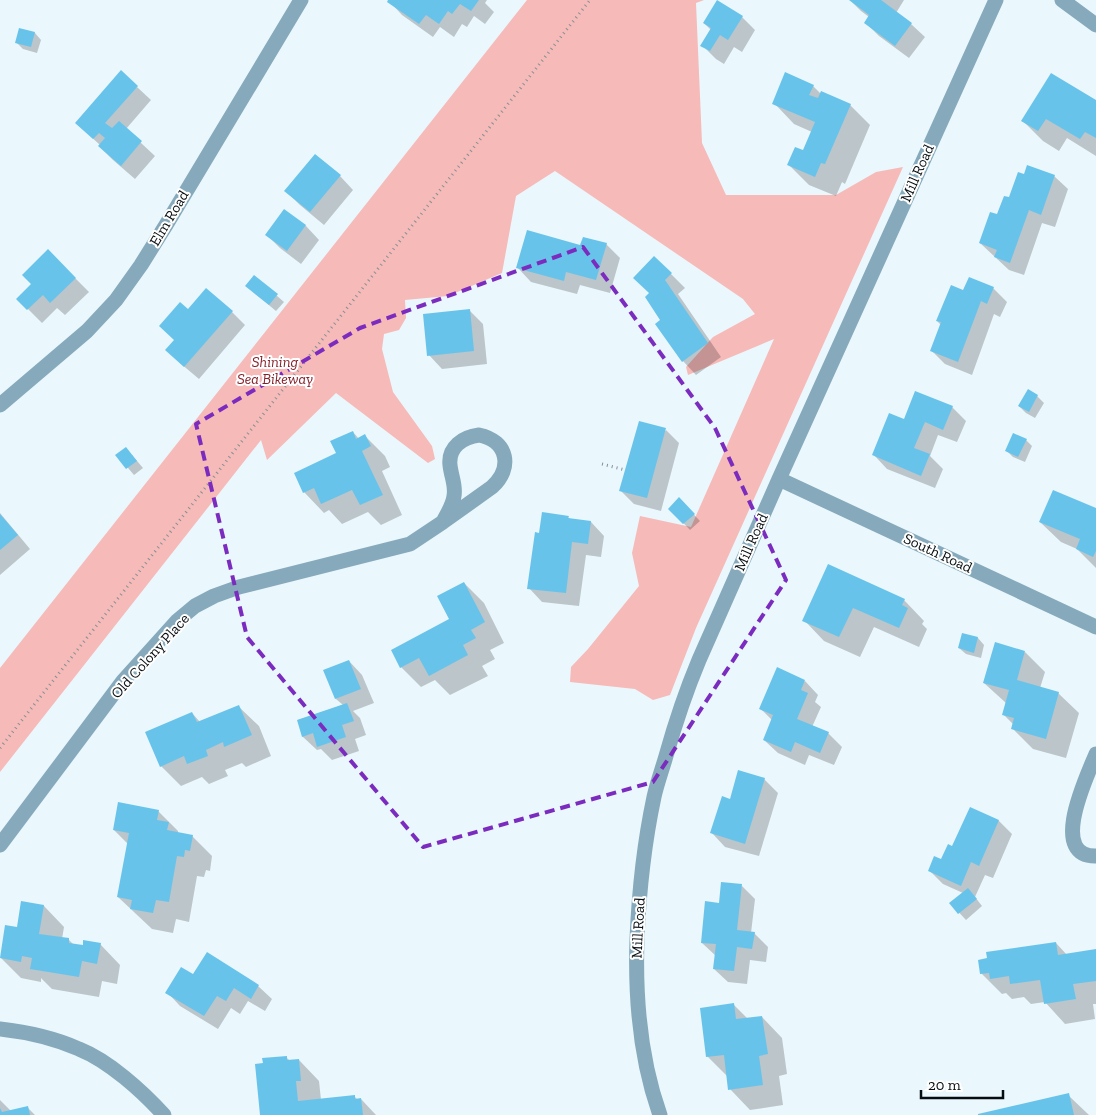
<svg xmlns="http://www.w3.org/2000/svg" width="1096" height="1115" font-family="'Zilla Slab',serif">
	<style>
		.green { fill: #f6bab9 }
		.shadow { fill: #0003 }
		.building { fill: #68c3eb }
		.lines { fill: none; stroke-linecap: round; stroke-linejoin: round }
		.path { stroke: #859094; stroke-width: 3; stroke-dasharray: 1 4; stroke-linecap: butt }
		.minor { stroke: #86aabb; stroke-width: 15 }
		.marked { fill: none; stroke: #7b2cbf; stroke-width: 4; stroke-dasharray: 10 6; stroke-linejoin: round }
		.labels { text-anchor: middle; dominant-baseline: central; stroke-width: 4; stroke-linejoin: round; paint-order: stroke }
		.street-label { font-size: 15px; fill: #060d10; stroke: #fff }
		.park-label { font-size: 15px; font-style: italic; fill: #84202a; stroke: #fff }
	</style>
	<rect width="100%" height="100%" fill="#eaf7fd"/>
	<!-- green -->
	<path class="green" d="M527,0H704L696,3L702,143L726,195H836L876,172L903,167L696,628L670,695L653,700L635,689L570,682L571,667L588,649L639,586L632,553L640,516L691,527L774,339L688,375L686,367L713,337L755,314L743,299L555,171L516,196L502,273L448,296L405,300L406,318L399,330L384,334L382,349L393,392L432,446L435,459L428,463L336,393L267,460L261,440L0,772V668Z"/>
	<!-- shadow -->
	<path class="shadow" d="M390,0H487L485,3L494,12L485,24L474,16L467,27L462,24L454,37L440,27L433,37L402,15L389,1Z
		M850,0H904L896,13L911,24L925,37L909,58L879,36L865,22L869,17L861,11Z
		M742,17L755,30L742,52L734,47L724,64L716,59L702,45L711,30L704,23Z
		M20,29L35,33L41,40L37,53L23,49L16,42Z
		M813,86L821,94L850,105L870,125L845,184L842,182L836,196L809,185L789,165L804,152L812,132L794,124L774,103Z
		M137,87L151,100L126,129L155,156L135,179L113,160L99,146L100,145L76,123Z
		M1096,102V156L1067,138L1059,151L1043,141L1023,121Z
		M1025,175L1054,176L1068,189L1055,227L1042,223L1024,275L1009,270L980,243Z
		M340,176L353,190L324,225L300,205L286,191Z
		M284,210L306,226L319,240L301,264L280,248L267,235Z
		M606,244L620,258L610,293L580,285L577,294L531,282L518,268Z
		M48,251L89,292L65,315L57,308L42,323L18,299L33,284Z
		M655,258L685,288L678,294L721,357L696,375L683,361L662,320L651,294Z
		M254,276L284,302L276,311L253,292Z
		M993,288L1007,302L1000,317L994,314L972,375L945,364L932,351L941,325L937,321L964,291Z
		M469,310L483,324L487,364L442,369L429,355Z
		M188,311L232,312L245,325L199,379L180,363L175,341Z
		M1028,391L1037,396L1044,403L1035,418L1026,413L1019,406Z
		M952,407L966,421L957,442L938,435L930,456L943,469L935,488L887,469L874,455L904,421Z
		M666,430L679,443L661,511L634,504L621,491Z
		M353,432L359,439L365,436L385,456L390,467L382,471L402,515L381,525L368,512L342,524L329,510L324,513L304,492L338,454Z
		M1026,440L1032,446L1025,462L1013,457L1006,450Z
		M117,455H132L143,468L134,475Z
		M679,499L700,521L690,530L670,509Z
		M1096,509V568L1077,549L1061,542L1040,522Z
		M0,513L30,549L0,575Z
		M568,517L571,520L591,522L604,536L601,557L586,555L579,606L542,602L529,588L540,534Z
		M828,566L904,600L924,621L922,624L927,629L919,647L874,627L860,657L824,641L804,620Z
		M464,583L484,603L504,643L490,650L495,659L482,666L488,676L450,695L435,680L421,687L401,667L451,620Z
		M963,634L978,638L984,645L981,658L966,654L959,648Z
		M1025,652L1045,672L1040,688L1058,693L1079,713L1066,758L1033,749L1013,729L1014,725L1003,714L1006,703L984,683Z
		M349,661L362,675L374,703L353,711L360,718L366,735L355,739L359,751L332,760L321,749L317,750L303,737L298,720L343,705L336,699Z
		M805,681L818,695L815,702L821,707L812,727L828,733L842,747L834,765L809,755L805,765L778,753L764,740L773,721L761,709Z
		M238,706L259,726L271,756L246,767L242,763L225,770L228,776L209,784L202,777L181,786L161,766L192,713L200,722Z
		M764,779L778,793L759,856L725,847L712,833Z
		M971,809L999,821L1012,834L993,878L985,875L975,897L982,906L966,920L951,904L963,893L943,884L929,870L942,861L953,848Z
		M158,811L178,831V833L192,836L212,856L210,871L206,870L204,877L197,876L189,922L176,919L173,933L152,929L118,897L128,844L114,830Z
		M742,886L755,899L751,933H754L768,947L766,962L750,960L747,984L728,982L714,969L716,956L702,943L720,905Z
		M22,902L44,906L64,927L62,939L69,940L74,945L84,946L100,944L120,965L117,984L102,981L99,997L52,989L41,978V982L21,978L1,958L18,929Z
		M1056,943L1067,955L1096,951V1004H1093L1095,1019L1065,1024L1045,1002L1031,1004L1024,997L1012,999L1006,993L1002,994L981,973Z
		M193,976L258,986L272,999L265,1011L248,1001L240,1014L231,1008L218,1029L180,1006L167,992Z
		M733,1004L748,1019L762,1017L782,1038L787,1074L779,1076L783,1105L750,1110L730,1089L728,1077L707,1056Z
		M286,1057L290,1061L299,1060L319,1081L321,1100L354,1096L358,1100L361,1099L376,1115H261Z
		M1068,1095L1089,1115H981Z
		M0,1100L11,1111L28,1108L35,1115H0Z"/>
	<!-- building -->
	<path class="building" d="M388,0H479L471,11L460,4L452,14L448,11L439,24L426,15L419,24L387,2Z
		M717,0L743,16L728,40L720,35L710,51L700,46L711,28L703,23Z
		M849,0H881L912,23L895,46L864,23L869,15Z
		M19,28L35,32L31,47L15,43Z
		M121,70L138,86L105,123L112,128L119,121L142,141L121,166L98,146L105,138L99,133L93,139L75,123Z
		M785,72L814,85L809,95L818,98L821,91L851,104L825,164L821,163L815,177L787,165L795,147L803,150L815,122L772,104Z
		M1051,73L1096,100V138L1085,132L1080,139L1046,119L1038,131L1021,121Z
		M315,154L341,175L310,212L284,191Z
		M1027,165L1055,175L1041,215L1029,210L1010,263L994,257L997,250L979,243L990,212L997,214L1004,196L1009,197L1018,172L1024,174Z
		M284,209L306,225L287,251L265,235Z
		M527,230L580,245L583,237L607,243L596,280L566,272L564,281L516,268Z
		M48,249L76,278L50,303L43,295L27,310L16,299L31,284L22,275Z
		M654,256L672,273L665,280L708,343L682,362L655,324L660,320L645,297L649,293L633,278Z
		M254,275L278,294L269,305L245,286Z
		M969,277L994,287L987,304L981,301L958,362L930,351L941,322L936,321L951,285L963,290Z
		M206,288L233,311L184,367L165,350L174,340L159,326L180,302L188,309Z
		M470,309L474,351L427,356L423,314Z
		M1028,389L1038,395L1029,412L1018,406Z
		M915,391L953,406L943,430L925,422L914,448L930,454L921,476L872,455L889,413L904,419Z
		M639,421L666,428L647,498L619,491Z
		M353,431L356,439L365,434L371,446L362,451L383,495L360,505L352,490L321,504L314,488L303,493L294,473L336,453L330,441Z
		M1013,433L1027,439L1018,457L1005,451Z
		M126,447L137,461L126,469L115,455Z
		M1053,490L1096,508V551L1093,557L1076,549L1080,539L1039,522Z
		M679,497L695,514L683,524L668,509Z
		M542,512L569,516L568,518L591,521L588,544L572,542L566,593L527,589L535,532L539,533Z
		M0,514L18,535L0,550Z
		M828,564L905,599L902,605L908,608L899,628L853,608L839,637L802,621Z
		M464,582L485,622L471,630L476,638L463,645L468,655L429,676L419,658L400,668L391,650L449,619L437,596Z
		M962,633L978,637L974,653L958,648Z
		M995,642L1025,651L1017,680L1059,692L1046,739L1011,729L1014,718L1002,715L1009,690L983,683Z
		M349,660L361,689L335,699L323,670Z
		M777,667L805,680L801,690L808,693L797,719L829,732L820,753L795,742L791,752L763,740L773,715L759,709Z
		M347,703L354,721L342,725L346,737L317,747L313,733L302,737L297,720Z
		M239,705L252,735L224,747L223,742L206,750L208,756L187,764L184,756L160,767L145,732L192,712L197,722Z
		M738,770L765,778L745,844L710,833L722,796L730,799Z
		M118,802L159,810L157,820L169,822L167,830L193,835L190,851L185,850L184,857L177,856L169,902L156,900L153,913L130,909L132,900L117,897L129,833L113,830Z
		M970,807L999,820L979,866L971,862L961,886L928,871L934,856L941,859L948,844L952,846Z
		M721,882L742,884L737,930L755,932L752,949L737,947L734,971L713,969L716,944L701,943L705,901L719,903Z
		M968,888L977,899L958,914L949,903Z
		M21,901L44,905L39,934L69,938V943L83,945V940L101,943L97,964L82,961L79,977L30,969L32,958L22,956L21,962L0,958L5,925L17,927Z
		M1056,942L1058,955L1096,949V981L1073,984L1076,999L1044,1004L1040,980L1010,984L1009,976L990,979L989,973L980,974L978,960L987,958L986,952Z
		M207,952L259,985L251,999L234,988L226,1001L217,996L204,1016L165,993L181,967L193,974Z
		M734,1003L736,1019L762,1016L768,1054L759,1056L763,1085L728,1090L724,1055L706,1057L700,1008Z
		M287,1056V1060L299,1059L301,1081H296L298,1101L355,1095V1099L361,1098L363,1115H260L255,1064L263,1063L262,1058Z
		M1069,1093L1074,1115H978V1114Z
		M28,1106L30,1115H0V1108L2,1112Z"/>
	<g class="lines">
		<!-- path -->
		<path class="path" d="M602,464L625,470
			M0,748L590,0"/>
		<!-- minor -->
		<path class="minor" d="M1062,0L1096,25
			M0,405L87,331L116,300L141,265L166,225L301,0
			M479,435C508,441 513,468 492,487L443,522C447,514 453,505 454,496C456,485 451,476 450,465C448,447 463,437 479,435Z
			M779,479L1096,627
			M1096,754C1087,776 1048,857 1096,856
			M0,845L123,681L177,621L195,606L214,596L239,587L410,544L443,522
			M0,1029C27,1032 54,1038 79,1049C109,1061 142,1091 164,1115
			M660,1115C640,1059 635,998 637,939C639,891 644,844 654,797C657,783 662,770 666,756C675,724 686,691 699,660L779,479L996,0"/>
	</g>
	<!-- marked area -->
	<path class="marked" d="M583,247L715,428L786,580L653,782L423,847L247,637L196,424L360,328Z"/>
	<g class="labels">
		<!-- street labels -->
		<g class="street-label">
			<text transform="translate(917 173) rotate(-66)">Mill Road</text>
			<text transform="translate(169 218) rotate(-59)">Elm Road</text>
			<text transform="translate(751 542) rotate(-66)">Mill Road</text>
			<text transform="translate(938 553) rotate(25)">South Road</text>
			<text transform="translate(150 656) rotate(-48)">Old Colony Place</text>
			<text transform="translate(638 928) rotate(-87)">Mill Road</text>
		</g>
		<!-- park labels -->
		<g class="park-label">
			<text x="275" y="362">Shining<tspan x="275" dy="17">Sea Bikeway</tspan></text>
		</g>
	</g>
	<!-- scale -->
	<path d="M921 1090v8h82v-8" fill="none" stroke="#060d10" stroke-width="2.5"/>
	<text x="928" y="1090" font-size="15" fill="#060d10" stroke="#ffffff" stroke-width="4" paint-order="stroke">20 m</text>
</svg>
